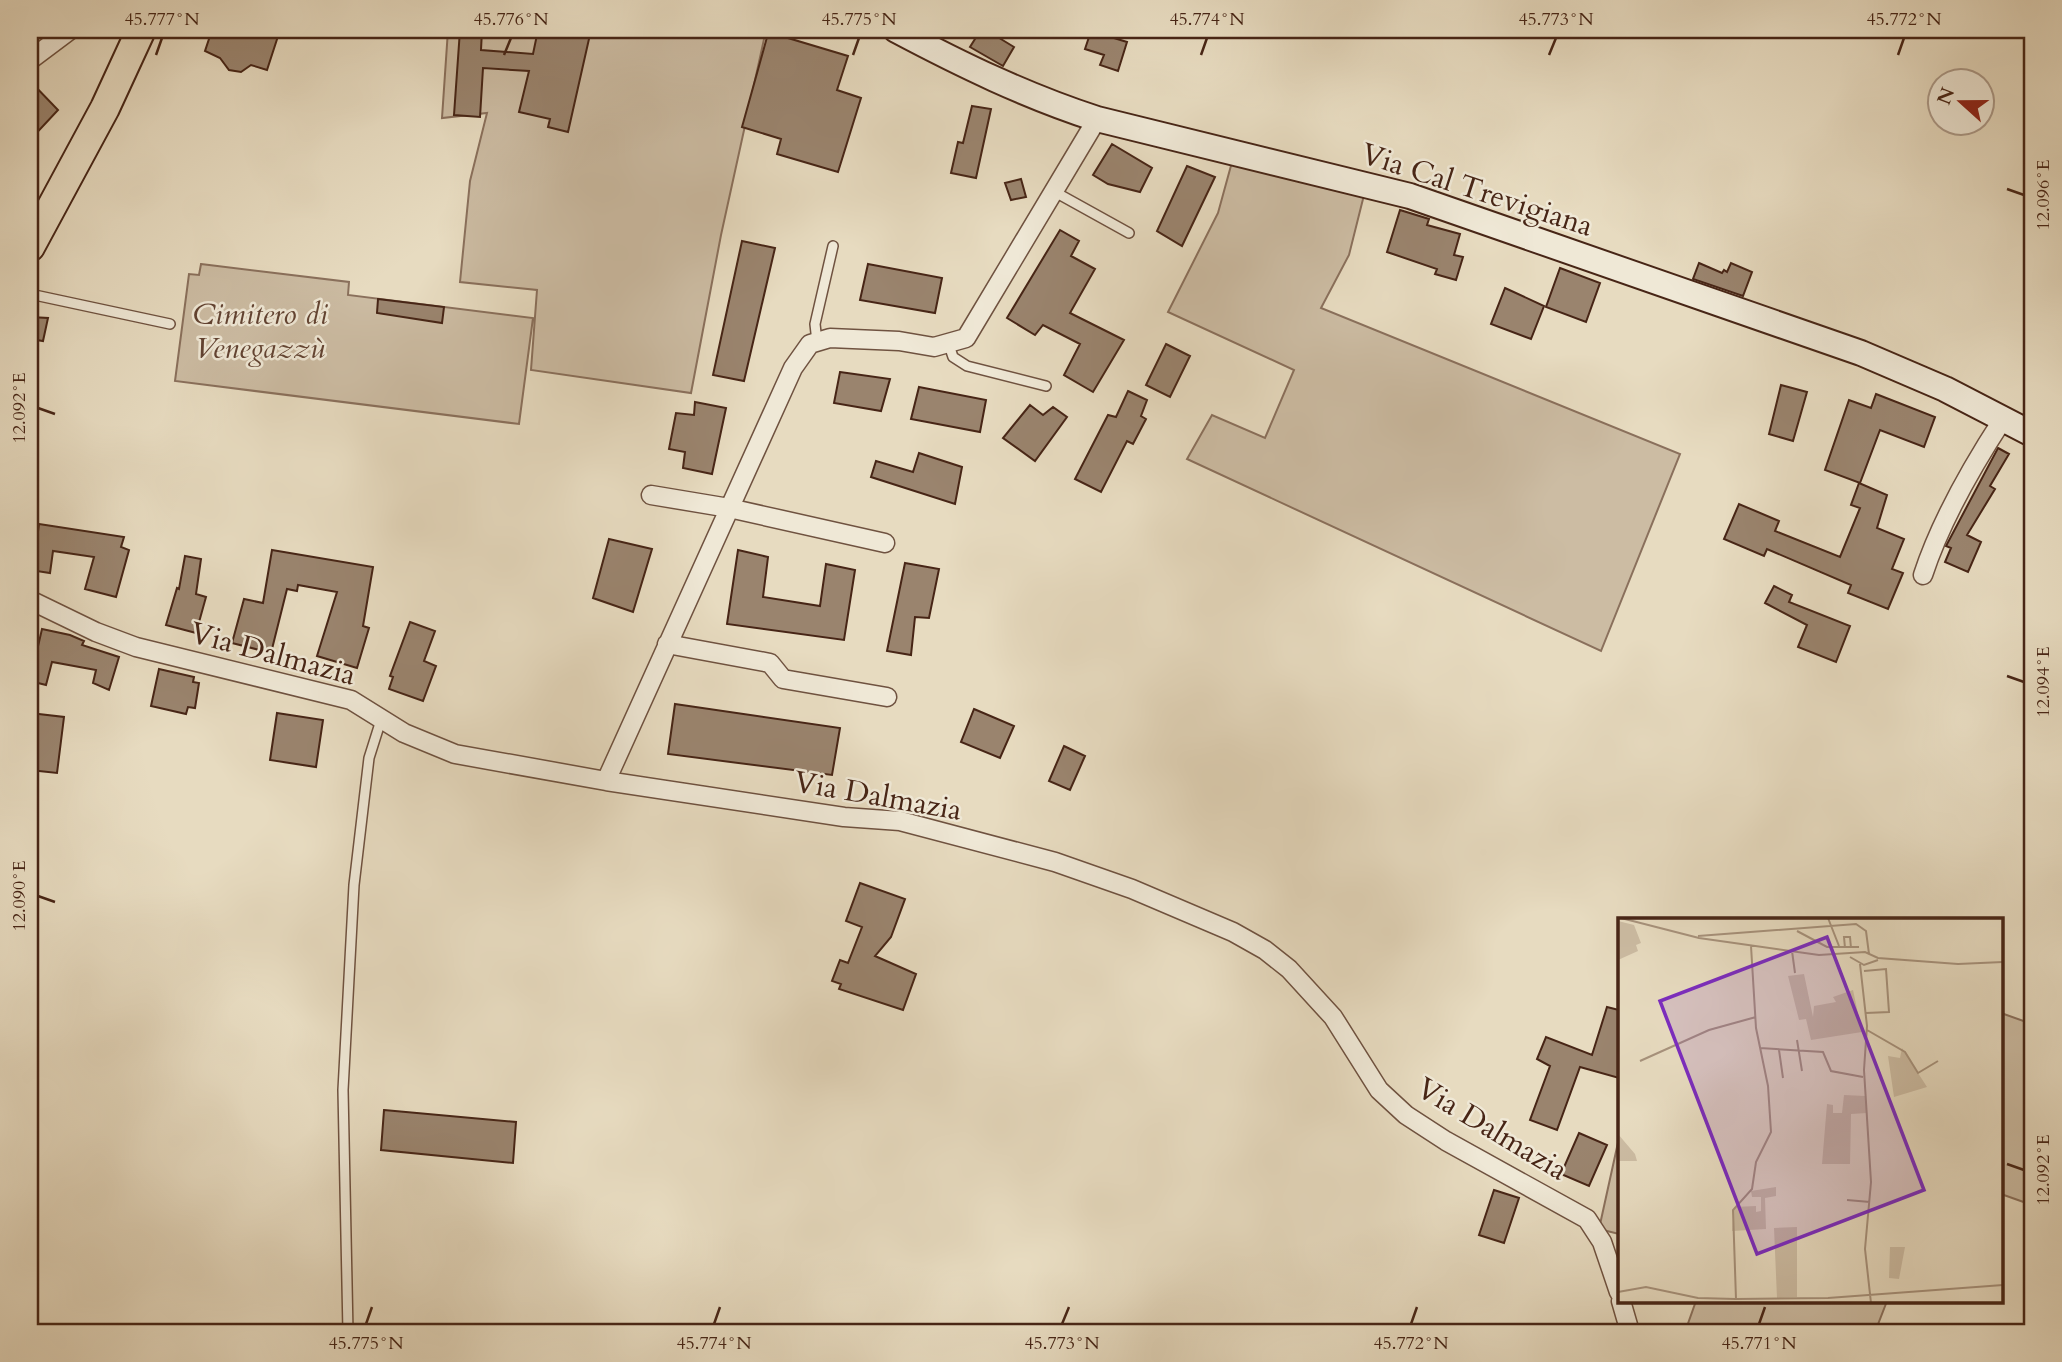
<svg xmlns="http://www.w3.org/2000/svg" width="2062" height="1362" font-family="Cardo,serif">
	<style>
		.green { fill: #ccbca3; stroke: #8a705c; stroke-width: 2 }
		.building { fill: #9a846e; stroke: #472516; stroke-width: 2 }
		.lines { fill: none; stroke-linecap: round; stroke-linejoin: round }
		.lane-casing { stroke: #6f5240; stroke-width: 12 }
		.street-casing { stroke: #6f5240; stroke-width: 21 }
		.secondary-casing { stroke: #472516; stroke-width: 28 }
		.primary-casing { stroke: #472516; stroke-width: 32 }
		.lane { stroke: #efe8d6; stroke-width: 9 }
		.street { stroke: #efe8d6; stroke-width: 18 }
		.secondary { stroke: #efe8d6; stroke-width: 24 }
		.primary { stroke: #e7dbc0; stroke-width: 28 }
		.ticks { fill: none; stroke: #472516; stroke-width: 2.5 }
		.labels { text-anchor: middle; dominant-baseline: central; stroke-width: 5; stroke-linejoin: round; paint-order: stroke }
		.street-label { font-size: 30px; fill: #472516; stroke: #efe8d6 }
		.park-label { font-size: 30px; font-style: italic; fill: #624332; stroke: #efe8d6 }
		.inset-road { fill: none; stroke: #a7927c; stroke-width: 2 }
		.view { fill: #7b2cbf; fill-opacity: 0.15; stroke: #7b2cbf; stroke-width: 3.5 }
		.inset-edge { fill: none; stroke: #472516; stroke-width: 3.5 }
		.neatline { fill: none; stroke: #472516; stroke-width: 2.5 }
		.ticks-label { font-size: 18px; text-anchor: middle; fill: #472516 }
	</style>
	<rect width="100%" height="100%" fill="#e7dbc0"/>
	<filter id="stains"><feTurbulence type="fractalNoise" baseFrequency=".00286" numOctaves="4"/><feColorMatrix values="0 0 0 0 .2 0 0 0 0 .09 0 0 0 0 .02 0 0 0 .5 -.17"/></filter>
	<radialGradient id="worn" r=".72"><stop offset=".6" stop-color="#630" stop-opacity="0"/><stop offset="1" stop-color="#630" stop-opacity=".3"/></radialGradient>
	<!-- green -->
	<path class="green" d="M448,30H766L721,235L691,393L531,370L537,290L460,282L470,181L487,113L442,118Z
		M1232,162L1364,195L1349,255L1321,308L1680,454L1601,651L1187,459L1212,415L1265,438L1294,370L1168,312L1218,213Z
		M201,264L349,282L348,295L533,318L519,424L175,381L189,274L199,275Z
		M2001,1013L2032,1024V1205L2001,1194Z
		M1619,1138V1234L1599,1229Z
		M1696,1301H1887L1875,1332H1685Z"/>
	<!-- building -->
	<path class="building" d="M212,30H280L267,70L251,65L241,72L229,70L220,58L205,51Z
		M460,30H482L481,50L533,54L538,30H591L568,132L548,127L550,119L519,112L529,71L483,68L480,117L454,115Z
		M769,30H791L788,38L848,56L837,90L861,98L838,172L777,154L781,139L742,127Z
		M980,31L989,36L991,33L1014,47L1003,66L970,47Z
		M1091,31L1127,42L1118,71L1100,65L1104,55L1085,49Z
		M30,81L58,110L30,140Z
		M972,106L991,109L976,178L951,173L958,142L963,143Z
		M1112,144L1152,168L1140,192L1108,184L1093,175Z
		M1187,166L1215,177L1182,246L1157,231Z
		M1021,179L1026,197L1011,200L1005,183Z
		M1400,210L1429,219L1427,225L1460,234L1454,255L1463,257L1456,280L1435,274L1437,269L1387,252Z
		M1060,230L1079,241L1071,256L1095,269L1070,313L1124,340L1093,392L1064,375L1080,344L1043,325L1035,335L1007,318Z
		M742,241L775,248L744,381L713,375Z
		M1699,263L1722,273L1724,270L1727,272L1731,263L1752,272L1743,296L1693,279Z
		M868,264L942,278L935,313L860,300Z
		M1560,268L1600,283L1586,322L1546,307Z
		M1505,288L1544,306L1531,339L1491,324Z
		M378,299L444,307L442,323L377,313Z
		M30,317L48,318L43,341L30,339Z
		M1166,344L1190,356L1170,397L1146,385Z
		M840,372L890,379L881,411L834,403Z
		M1781,385L1807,392L1793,441L1769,434Z
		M919,387L986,400L980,432L911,419Z
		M1128,391L1147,400L1141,416L1146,419L1133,444L1127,441L1101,492L1075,479L1108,415L1116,417Z
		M1876,394L1935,417L1924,447L1880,430L1860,483L1825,470L1849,400L1871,408Z
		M695,402L726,408L712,474L683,468L685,452L669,449L676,413L694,415Z
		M1030,405L1043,415L1053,407L1067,417L1035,461L1003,438Z
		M1998,448L2009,454L1990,486L1995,489L1967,535L1981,542L1968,572L1945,562L1951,548L1946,546Z
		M919,453L962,467L955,504L871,477L876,461L913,472Z
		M1859,483L1887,495L1877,528L1904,539L1892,569L1903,573L1888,609L1848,593L1851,585L1767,549L1764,556L1724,539L1739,504L1779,521L1775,531L1840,557L1860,508L1851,505Z
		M39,524L124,537L121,547L129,550L116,597L85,589L94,557L53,551L50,573L30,570V546H36Z
		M609,539L652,549L633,612L593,598Z
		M272,550L373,567L363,626L369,628L357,668L317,656L337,592L298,585L297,591L287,589L271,653L232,643L244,599L263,603Z
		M738,550L768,557L763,597L820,606L826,564L855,570L844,640L727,624Z
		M185,556L201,559L196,594L206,597L196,633L166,625L177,588L179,589Z
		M905,563L939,569L929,618L915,617L911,655L887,651Z
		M1774,586L1792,595L1789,602L1850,626L1836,662L1798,647L1807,625L1765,603Z
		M410,622L435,631L424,661L436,666L423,701L389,689L393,677L390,676Z
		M42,629L70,635L84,641L82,645L119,657L109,690L93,683L96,670L52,662L46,685L30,681Z
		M159,669L194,677L193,682L199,683L195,708L188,707L186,714L151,706Z
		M675,704L840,728L832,775L668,754Z
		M974,709L1014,726L1000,758L961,742Z
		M30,713L64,717L57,773L30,770Z
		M277,713L323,720L316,767L270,760Z
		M1064,746L1085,756L1070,790L1049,781Z
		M860,883L905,899L891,937L875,956L916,974L903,1010L839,989L841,984L832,981L840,960L848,963L862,927L846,921Z
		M1607,1007L1619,1010V1078L1580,1067L1557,1130L1530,1120L1550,1066L1537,1059L1546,1037L1592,1055Z
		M384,1110L516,1122L513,1163L381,1150Z
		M1579,1133L1607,1145L1589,1186L1561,1174Z
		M1494,1190L1519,1198L1504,1243L1479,1235Z"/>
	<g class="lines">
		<defs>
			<path id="lane" d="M1055,192L1129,233
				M30,294L170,324
				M817,342L815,324L833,246
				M949,345L953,357L967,366L1046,386
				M348,1332L343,1090L354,885L369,758L381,720"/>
			<path id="street" d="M30,60L70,30
				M651,495L729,508L885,543
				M1923,575C1941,520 1971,468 2003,419
				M30,600L96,632L136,647L351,700L404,733L455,754L606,781L844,817L900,821L1055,862L1132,889L1233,932L1265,950L1289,969L1333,1017L1379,1090L1406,1115L1446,1141L1587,1219L1602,1242L1619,1292
				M667,644L770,663L783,679L887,697
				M606,781L793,368L810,344L830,338L899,341L934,347L966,338L1097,119
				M1621,1301L1630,1332"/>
			<path id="secondary" d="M896,30C962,65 1026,96 1097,119L1410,196L1861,353L1945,389L2032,434"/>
			<path id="primary" d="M30,247L105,108L141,30"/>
		</defs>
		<!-- lane casing -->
		<use href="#lane" class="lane-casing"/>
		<!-- street casing -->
		<use href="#street" class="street-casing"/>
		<!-- secondary casing -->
		<use href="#secondary" class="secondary-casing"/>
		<!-- primary casing -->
		<use href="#primary" class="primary-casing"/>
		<!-- lane -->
		<use href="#lane" class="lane"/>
		<!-- street -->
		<use href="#street" class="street"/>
		<!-- secondary -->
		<use href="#secondary" class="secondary"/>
		<!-- primary -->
		<use href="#primary" class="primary"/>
	</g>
	<!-- ticks -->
	<path class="ticks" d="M156,55L162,38M504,55L511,38M853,55L859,38M1201,55L1207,38M1549,55L1556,38M1898,55L1904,38M2007,189L2024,195M38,408L55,414M2007,676L2024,682M38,896L55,902M2007,1164L2024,1170M366,1324L372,1307M714,1324L720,1307M1062,1324L1069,1307M1411,1324L1417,1307M1759,1324L1765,1307"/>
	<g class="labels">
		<!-- street labels -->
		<g class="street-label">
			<text transform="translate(1477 190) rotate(18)">Via Cal Trevigiana</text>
			<text transform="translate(273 654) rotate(15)">Via Dalmazia</text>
			<text transform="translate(878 796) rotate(10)">Via Dalmazia</text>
			<text transform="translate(1492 1129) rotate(31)">Via Dalmazia</text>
		</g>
		<!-- park labels -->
		<g class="park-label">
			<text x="260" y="314">Cimitero di<tspan x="260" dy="34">Venegazzù</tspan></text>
		</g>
	</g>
	<!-- overview -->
	<g transform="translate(1618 918)">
		<rect width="385" height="385" fill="#e7dbc0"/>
		<path d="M0,3L16,7L23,25L18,27L20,33L0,42ZM186,56L195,99L196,88L218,84L215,79L235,72L244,114L193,122L188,101L181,102L170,58ZM284,130L309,169L276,179L270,138L282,140ZM226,177L247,178L249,195L233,196L232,246H204L209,186L215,187V195H224ZM0,216L17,236L19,243H1ZM158,269V278L147,280L148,311L114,313L116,289L138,288V294L143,293V279H134L133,273ZM179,309V379L159,380L156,310ZM272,329H287L281,361L271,360Z" fill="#ccbca3"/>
		<path class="inset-road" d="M3,0L81,20L201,37L247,34L260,40L340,46L385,44M210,0L221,28M179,13L209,29H241M80,18L238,6L248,13L251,36M133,28L138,110L150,168L153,214L138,244L134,271L115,292L118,381L210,380L385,367M227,30L226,19H232L233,30M174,33L177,55M232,39L246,47L260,42M242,46L249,108L246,152L253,264L247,331L253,385M246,53L268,51L271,94L248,95M249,112L287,134L300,155L320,143M179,122L184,153M142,130L205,134L213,153L245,159M161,132L165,160M22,143L91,112L138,99M229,282L252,284M0,374L28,369L80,380L118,381"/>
		<path class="view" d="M209,19L306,272L139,336L42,83Z"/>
		<rect width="385" height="385" class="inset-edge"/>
	</g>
	<!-- margin -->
	<rect width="2062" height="1362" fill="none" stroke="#e7dbc0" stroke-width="77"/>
	<!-- north arrow -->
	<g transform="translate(1961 102) rotate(291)"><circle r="33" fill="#efe8d6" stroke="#ac9a89" stroke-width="2"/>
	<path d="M0-5L12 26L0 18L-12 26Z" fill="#8f2418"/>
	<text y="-10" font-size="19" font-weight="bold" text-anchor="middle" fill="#472516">N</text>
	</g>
	<rect x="38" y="38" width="1986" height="1286" class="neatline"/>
	<g class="ticks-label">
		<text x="162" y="25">45.777°N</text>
		<text x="511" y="25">45.776°N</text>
		<text x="859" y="25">45.775°N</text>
		<text x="1207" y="25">45.774°N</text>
		<text x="1556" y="25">45.773°N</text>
		<text x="1904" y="25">45.772°N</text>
		<text transform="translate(2043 195) rotate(-90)" y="6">12.096°E</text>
		<text transform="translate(19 408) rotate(-90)" y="6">12.092°E</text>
		<text transform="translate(2043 682) rotate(-90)" y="6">12.094°E</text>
		<text transform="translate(19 896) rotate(-90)" y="6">12.090°E</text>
		<text transform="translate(2043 1170) rotate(-90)" y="6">12.092°E</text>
		<text x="366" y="1349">45.775°N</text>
		<text x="714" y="1349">45.774°N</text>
		<text x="1062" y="1349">45.773°N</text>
		<text x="1411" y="1349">45.772°N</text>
		<text x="1759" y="1349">45.771°N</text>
	</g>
	<rect width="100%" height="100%" filter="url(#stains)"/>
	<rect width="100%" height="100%" fill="url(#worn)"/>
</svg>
